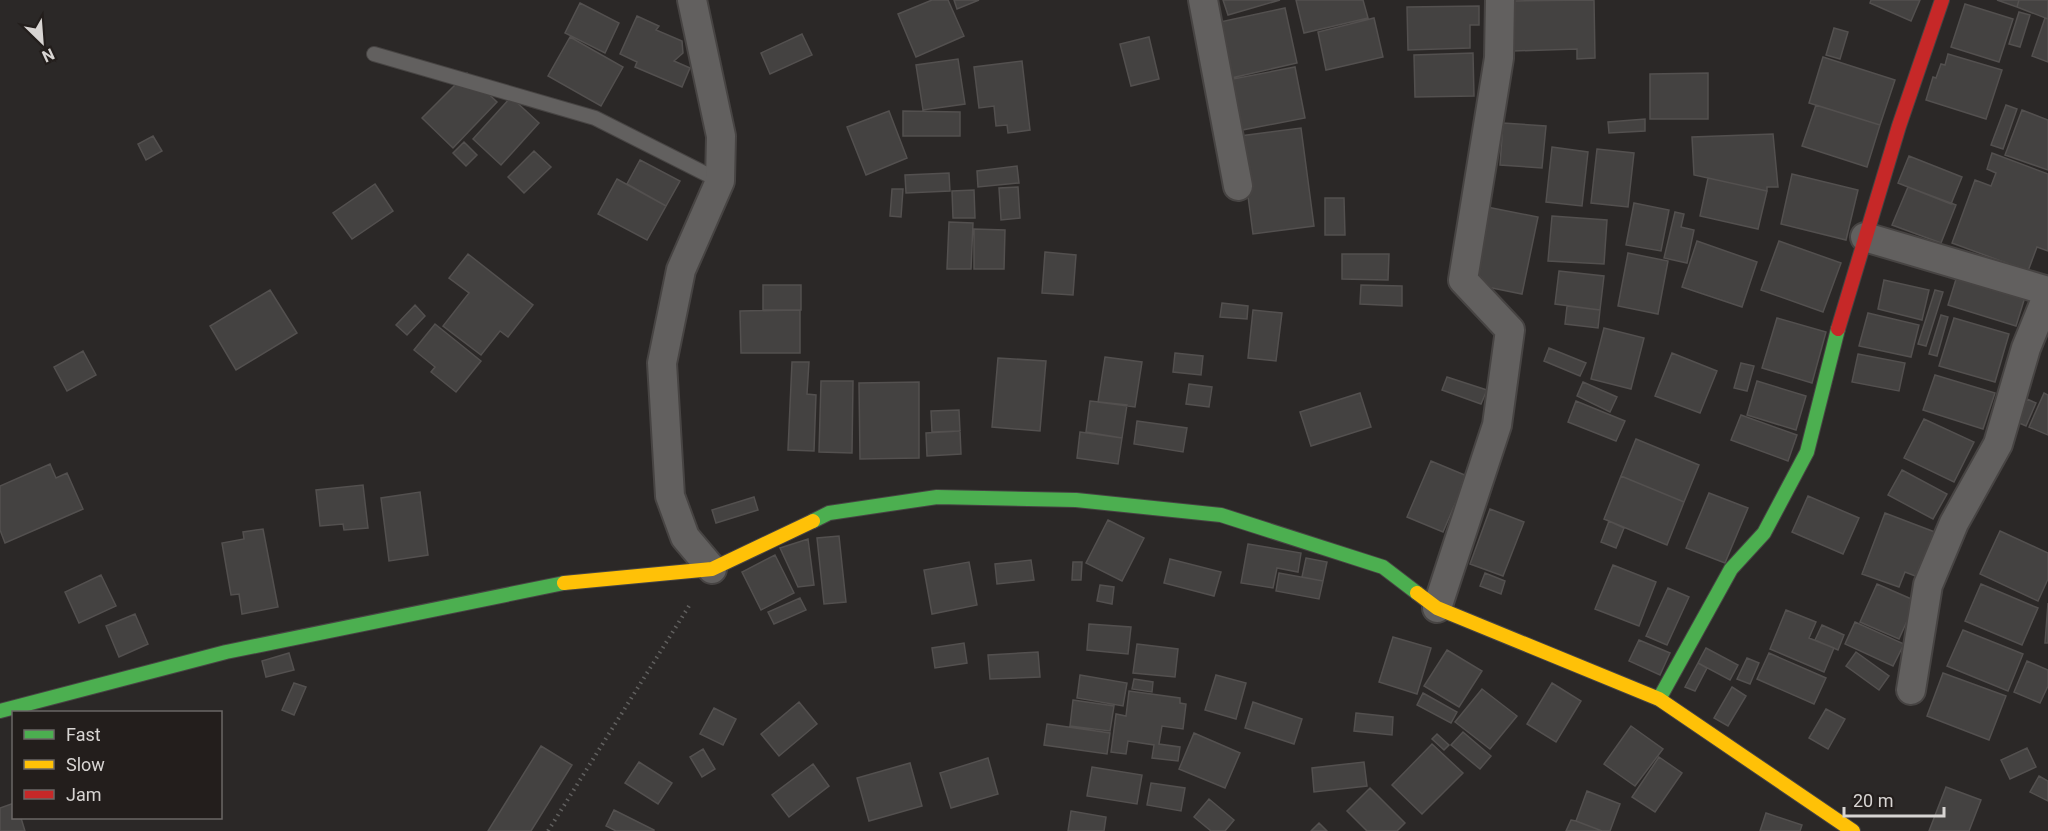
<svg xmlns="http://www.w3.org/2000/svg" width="2048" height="831" font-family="Roboto,sans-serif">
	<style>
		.building { fill: #444241; stroke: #53504f; stroke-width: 1.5 }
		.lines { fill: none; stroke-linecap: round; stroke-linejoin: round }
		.lane-casing { stroke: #474443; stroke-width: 16 }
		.street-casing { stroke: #474443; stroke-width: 32 }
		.fast-casing { stroke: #474443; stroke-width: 16 }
		.slow-casing { stroke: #474443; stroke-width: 16 }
		.jam-casing { stroke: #474443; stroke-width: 16 }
		.path { stroke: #61605f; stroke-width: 4; stroke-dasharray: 1.5 4.5; stroke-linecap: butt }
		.lane { stroke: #62605f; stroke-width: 14 }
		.street { stroke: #62605f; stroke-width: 28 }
		.fast { stroke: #4caf50; stroke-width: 14 }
		.slow { stroke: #ffc107; stroke-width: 14 }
		.jam { stroke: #c62828; stroke-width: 14 }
	</style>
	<rect width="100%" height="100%" fill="#2b2827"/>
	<!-- building -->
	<path class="building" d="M932,0H948L964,36L916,57L898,14Z
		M954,0H979L957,9Z
		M1223,0H1280L1228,15Z
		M1296,0H1363L1368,18L1304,33Z
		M1594,0L1595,58L1577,59V49L1513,51L1512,1Z
		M1871,0H1920L1911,21L1870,3Z
		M1997,0H2019L2017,7Z
		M2019,0H2048V19L2017,7Z
		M580,3L619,23L605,53L565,33Z
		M1965,4L2013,19L1999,62L1951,47Z
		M1479,6V25H1470V48L1408,50L1407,7Z
		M1285,8L1297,63L1231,78L1220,22Z
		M2019,12L2030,15L2020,47L2009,44Z
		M637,16L659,26L656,30L682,41L683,53L674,61L690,68L682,87L635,67L637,62L620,54Z
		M1374,18L1383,57L1326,70L1318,32Z
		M2045,18L2048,19V62L2032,56Z
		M1834,28L1848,32L1840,59L1826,55Z
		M802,34L812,55L770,74L761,53Z
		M570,37L623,67L601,106L548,76Z
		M1149,37L1159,79L1131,86L1120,44Z
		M1473,53L1474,96L1415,97L1414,55Z
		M1948,54L2002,70L1986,119L1926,100L1933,77L1936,78L1941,64L1945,65Z
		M1823,57L1895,80L1880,125L1809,103Z
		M958,59L965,104L923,110L916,65Z
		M1022,61L1030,130L1008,133L1007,125L996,126L994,106L979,108L974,67Z
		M1295,67L1305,118L1242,130L1233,79Z
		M467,73L497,102L453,148L422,118Z
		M1708,73V119H1650V74Z
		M511,97L539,123L501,165L473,139Z
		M1816,105L1880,125L1867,167L1802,146Z
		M2006,105L2017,109L2003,149L1991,145Z
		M2022,110L2048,120V170L2005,155Z
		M889,111L907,158L866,175L847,127Z
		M903,111L960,112V136H903Z
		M1645,119V131L1609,133L1608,122Z
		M1503,123L1546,126L1542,168L1500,165Z
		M1301,128L1314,226L1253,234L1240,136Z
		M1773,134L1778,187H1767V191L1694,175L1692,137Z
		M153,136L162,151L146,160L138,144Z
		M464,142L477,155L466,166L453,153Z
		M1552,147L1588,152L1582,206L1546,202Z
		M1597,149L1634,153L1628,207L1591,203Z
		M534,151L551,167L524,193L508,177Z
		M1992,153L2048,174V251L2037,247L2028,271L1952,243L1975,180L1991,186L1996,173L1987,169Z
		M1909,156L1962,177L1951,204L1898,183Z
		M640,160L680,181L666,206L627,184Z
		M1017,166L1019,183L978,187L977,171Z
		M949,173L950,191L906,193L905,175Z
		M1792,174L1858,190L1846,240L1781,224Z
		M1708,178L1767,191L1758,229L1700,216Z
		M617,179L666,206L647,240L598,214Z
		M375,184L393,211L352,239L333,213Z
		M1018,187L1020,218L1001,220L999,188Z
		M1908,187L1956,205L1941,243L1892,225Z
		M892,189H903L901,217L890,216Z
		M974,190L975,218H953L952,191Z
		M1325,198H1344L1345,235H1325Z
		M1634,203L1669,210L1661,251L1626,245Z
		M1487,207L1538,217L1522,294L1472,284Z
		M1675,212L1684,214L1681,227L1694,230L1687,263L1664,258Z
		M1552,216L1607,220L1604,264L1548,261Z
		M949,222L973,223L971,269H947Z
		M974,229L1005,230L1004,269H974Z
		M1697,241L1757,262L1742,307L1682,287Z
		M1779,241L1841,263L1823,312L1761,290Z
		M1045,252L1076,255L1073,295L1042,293Z
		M1628,253L1668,261L1658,314L1618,306Z
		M468,254L533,305L508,337L500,331L481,355L443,326L469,293L449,278Z
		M1342,254H1389L1388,280L1342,279Z
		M1559,271L1604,276L1600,310L1555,304Z
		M1957,276L2025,297L2016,326L1948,305Z
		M1884,280L1929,290L1922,320L1878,309Z
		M763,285H801V310H763Z
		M1361,285L1402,286V306L1360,304Z
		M270,290L297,333L236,370L210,326Z
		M1935,290L1943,292L1926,346L1918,344Z
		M1222,303L1248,306L1247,319L1220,317Z
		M415,305L425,316L407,335L396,325Z
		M1567,306L1600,310L1598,328L1565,324Z
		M800,310V353H741L740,311Z
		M1253,310L1282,313L1276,361L1248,358Z
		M1868,313L1919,325L1911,357L1859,346Z
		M1941,315L1948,317L1937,356L1929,354Z
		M1777,318L1826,332L1812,383L1762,368Z
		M1954,318L2009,334L1995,382L1939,366Z
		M435,324L481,361L456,392L431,372L435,367L414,350Z
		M1604,328L1644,338L1631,389L1591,379Z
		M1549,348L1586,363L1580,376L1544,361Z
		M83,351L96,375L67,391L54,367Z
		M1175,353L1203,356L1201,375L1173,372Z
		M1672,353L1717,371L1700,413L1655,396Z
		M1858,354L1905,363L1899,391L1852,382Z
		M1105,357L1142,362L1135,407L1098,402Z
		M998,358L1046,361L1040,431L992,427Z
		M792,362H809L807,394L816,395L814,451L788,450Z
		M1741,363L1754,366L1747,391L1734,388Z
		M1935,375L1995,393L1983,429L1923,410Z
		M1447,377L1487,390L1481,404L1442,390Z
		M821,381H853L852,453L819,452Z
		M1757,381L1806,396L1796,430L1747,415Z
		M919,382V458L860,459L859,383Z
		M1583,382L1617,397L1610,412L1577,396Z
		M1189,384L1212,387L1209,407L1186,404Z
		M1360,393L1371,427L1311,446L1300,412Z
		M2044,393L2048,395V435L2029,427Z
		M2027,399L2036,403L2026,426L2017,422Z
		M1090,401L1127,405L1122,438L1086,432Z
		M1576,401L1625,421L1616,441L1568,422Z
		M959,410L960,431L932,432L931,411Z
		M1741,415L1797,435L1788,461L1731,440Z
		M1924,419L1974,442L1954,482L1904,458Z
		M1137,421L1187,428L1183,452L1134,444Z
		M960,431L961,454L927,456L926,433Z
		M1080,432L1122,438L1118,464L1077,458Z
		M1636,439L1699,465L1684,502L1621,476Z
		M1431,461L1467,476L1443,532L1407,517Z
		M50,464L56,478L67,473L83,509L5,543L0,530V486Z
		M1902,470L1947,494L1933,519L1888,495Z
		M1621,476L1684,502L1667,545L1604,519Z
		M363,485L368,528L344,530L343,524L320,526L316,490Z
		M420,492L428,555L389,561L381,498Z
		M1709,493L1748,508L1725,563L1686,548Z
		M1808,496L1859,518L1843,554L1792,532Z
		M754,497L758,510L716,523L712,510Z
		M1490,509L1524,522L1503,576L1470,564Z
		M1885,513L1940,534L1923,579L1905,572L1899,587L1862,574Z
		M1108,520L1144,538L1122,581L1086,563Z
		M1609,521L1624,528L1616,548L1601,542Z
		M263,529L278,607L242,614L239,594L231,595L222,543L244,539L243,532Z
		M2000,531L2048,553V579L2038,601L1980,574Z
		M839,536L846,602L824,604L817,538Z
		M808,539L814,585L798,587L780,548Z
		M1248,544L1301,553L1298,572L1277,568L1273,588L1241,583Z
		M775,555L794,593L761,610L742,572Z
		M1306,558L1327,562L1323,581L1302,577Z
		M1170,559L1221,572L1214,596L1164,583Z
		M1031,560L1034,580L997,584L995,564Z
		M969,562L977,605L932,614L924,570Z
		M1073,562H1082L1081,580H1072Z
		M1613,565L1656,582L1639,626L1595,609Z
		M1279,573L1323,581L1319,599L1276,591Z
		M1485,573L1505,581L1501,594L1480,586Z
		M101,575L116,606L79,623L65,592Z
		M1877,584L1916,601L1899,639L1860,622Z
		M1981,584L2038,608L2022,645L1965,621Z
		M1100,585L1114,587L1112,604L1097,601Z
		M1668,588L1689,597L1667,645L1646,636Z
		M800,598L806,610L774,624L768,612Z
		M2048,603V643H2045Z
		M1786,610L1816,622L1809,638L1834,648L1824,672L1770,649Z
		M135,614L148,644L119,657L106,626Z
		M1855,622L1904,644L1893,666L1845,644Z
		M1089,624L1131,627L1128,654L1087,650Z
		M1822,625L1844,635L1838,650L1815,640Z
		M1963,630L2023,654L2008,691L1947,666Z
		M1393,637L1431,648L1417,694L1379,682Z
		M1639,640L1670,653L1660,675L1629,661Z
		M964,643L967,663L935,668L932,648Z
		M1137,644L1178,649L1175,677L1133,673Z
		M1706,648L1738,665L1730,680L1698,663Z
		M1447,650L1482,671L1459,707L1424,686Z
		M1038,652L1040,677L990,679L988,655Z
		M1856,652L1889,676L1879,690L1846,666Z
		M289,653L294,670L266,677L262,661Z
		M1769,653L1826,678L1814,704L1757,679Z
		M1747,658L1759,663L1750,684L1737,679Z
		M2027,661L2048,670V686L2040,703L2014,692Z
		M1698,663L1707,668L1695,691L1685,687Z
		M1943,673L2006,696L1989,740L1927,716Z
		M1080,675L1127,683L1123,706L1077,698Z
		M1216,675L1246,683L1236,719L1205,710Z
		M1134,679L1153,682L1152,692L1132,689Z
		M294,683L306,687L294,715L282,710Z
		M1552,683L1581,701L1556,742L1527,724Z
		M1732,687L1746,696L1728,726L1714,718Z
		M1482,689L1517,716L1490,749L1455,722Z
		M1129,691L1180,698V703L1186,704L1183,729L1162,726L1159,744L1180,747L1178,761L1152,758L1154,745L1128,741L1126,754L1111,752L1116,714L1126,716Z
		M1423,693L1457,712L1451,723L1417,705Z
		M1073,700L1114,706L1110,731L1070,726Z
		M799,702L817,724L779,756L761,734Z
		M1253,702L1302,719L1294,744L1245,728Z
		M714,708L736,719L723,745L700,734Z
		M1826,709L1845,719L1828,749L1809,738Z
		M1356,713L1393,717L1392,735L1354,731Z
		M1047,724L1110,733L1107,754L1044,745Z
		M1631,726L1663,749L1635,786L1604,764Z
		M1463,732L1491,756L1480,769L1451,745Z
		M1194,733L1240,753L1225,788L1179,769Z
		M1437,734L1449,745L1444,750L1432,739Z
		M1432,744L1463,773L1422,814L1392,785Z
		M541,746L572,765L531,831H488Z
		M2027,748L2036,767L2010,779L2001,760Z
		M703,749L715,769L702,777L690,757Z
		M1659,757L1682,773L1655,812L1632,797Z
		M988,758L998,794L951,808L940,773Z
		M639,762L672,783L658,804L625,783Z
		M1364,762L1367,786L1314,792L1312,768Z
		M910,763L922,806L869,821L857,778Z
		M813,764L829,786L789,817L772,795Z
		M1092,767L1142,775L1137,804L1087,796Z
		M2039,776L2048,781V801L2030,792Z
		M1151,783L1185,788L1181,811L1147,805Z
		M1946,787L1981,800L1969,831H1929Z
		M1370,788L1405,823L1397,831H1367L1347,811Z
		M1587,791L1620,804L1610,831H1602L1576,821Z
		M1209,799L1234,820L1225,831H1211L1194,817Z
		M14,803V818H21L25,831H0V808Z
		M614,810L654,830V831H616L606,826Z
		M1071,811L1106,817L1104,831H1068Z
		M1766,813L1802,825L1800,831H1760Z
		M1571,820L1576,821L1602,831H1566Z
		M1319,823L1327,831H1311Z"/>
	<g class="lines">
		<defs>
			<path id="lane" d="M374,54L595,118L720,181"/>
			<path id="street" d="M692,0L721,136L720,181L681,270L662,363L670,496L685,537L712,569
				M1203,0L1238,186
				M1865,237L2048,291
				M1437,608L1497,425L1510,330L1463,280L1499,58L1500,0
				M1911,690L1928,585L1954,523L1998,444L2026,348L2048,294"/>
			<path id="fast" d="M813,521L829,513L937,497L1076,500L1221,515L1383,567L1417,593
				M1659,699L1731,569L1764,533L1807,452L1838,329
				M0,711L226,652L564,583"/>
			<path id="slow" d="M564,583L712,569L813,521
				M1417,593L1437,608L1659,699L1853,831"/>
			<path id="jam" d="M1838,329L1899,126L1942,0"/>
		</defs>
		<!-- lane casing -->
		<use href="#lane" class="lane-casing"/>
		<!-- street casing -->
		<use href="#street" class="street-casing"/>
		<!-- fast casing -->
		<use href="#fast" class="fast-casing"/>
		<!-- slow casing -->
		<use href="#slow" class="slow-casing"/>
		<!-- jam casing -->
		<use href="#jam" class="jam-casing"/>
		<!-- path -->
		<path class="path" d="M548,831L689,606"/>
		<!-- lane -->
		<use href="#lane" class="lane"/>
		<!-- street -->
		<use href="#street" class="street"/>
		<!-- fast -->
		<use href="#fast" class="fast"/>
		<!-- slow -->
		<use href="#slow" class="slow"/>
		<!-- jam -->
		<use href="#jam" class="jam"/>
	</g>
	<!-- legend -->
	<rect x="12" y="711" width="210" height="108" fill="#231e1c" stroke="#6b6765" stroke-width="1.5"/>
	<rect x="24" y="730" width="30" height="9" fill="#4caf50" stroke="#6b6765" stroke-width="1.5"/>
	<text x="66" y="741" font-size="18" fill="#d8d5d3">Fast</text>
	<rect x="24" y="760" width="30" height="9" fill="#ffc107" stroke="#6b6765" stroke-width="1.5"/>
	<text x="66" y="771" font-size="18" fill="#d8d5d3">Slow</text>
	<rect x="24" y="790" width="30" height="9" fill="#c62828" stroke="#6b6765" stroke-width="1.5"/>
	<text x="66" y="801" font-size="18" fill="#d8d5d3">Jam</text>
	<!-- north arrow -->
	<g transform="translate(42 42) rotate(155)" stroke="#231e1c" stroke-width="4.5" paint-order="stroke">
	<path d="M0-4.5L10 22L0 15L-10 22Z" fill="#d8d5d3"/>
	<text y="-9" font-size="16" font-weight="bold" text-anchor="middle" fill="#d8d5d3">N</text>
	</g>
	<!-- scale -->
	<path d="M1844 807v9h100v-9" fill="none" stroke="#d8d5d3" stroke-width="3"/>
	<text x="1853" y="807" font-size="18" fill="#d8d5d3" stroke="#231e1c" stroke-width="4.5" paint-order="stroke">20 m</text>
</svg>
